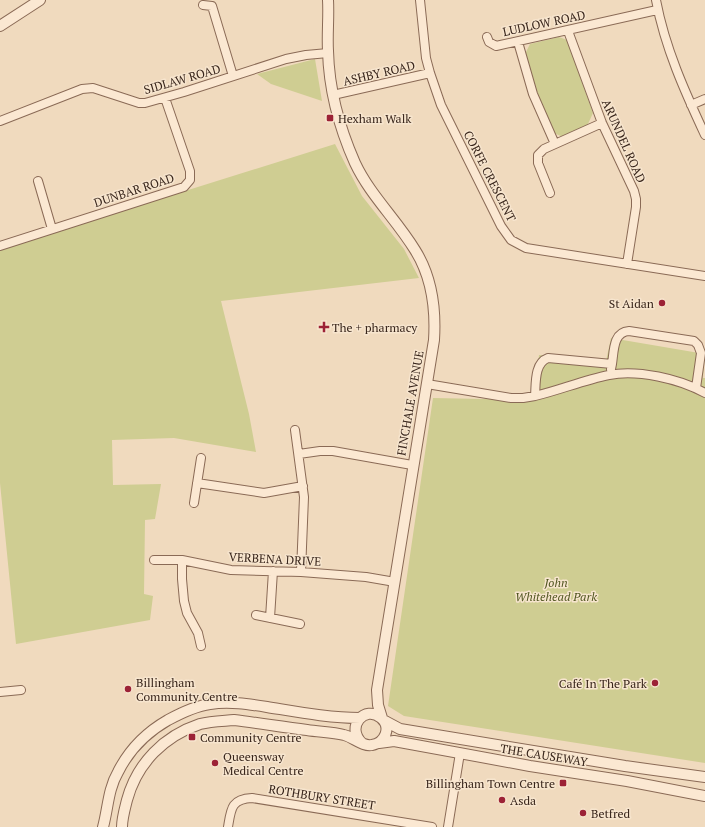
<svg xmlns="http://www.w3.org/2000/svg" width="705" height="827" font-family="'PT Serif',serif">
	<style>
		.green { fill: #cfcd92 }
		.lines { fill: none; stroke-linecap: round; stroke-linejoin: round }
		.minor-casing { stroke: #8a6a56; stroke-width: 10 }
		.tertiary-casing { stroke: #8a6a56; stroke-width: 12 }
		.minor { stroke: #fbe8d2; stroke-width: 8 }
		.tertiary { stroke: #fbe8d2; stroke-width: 10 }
		.poi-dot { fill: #9c2236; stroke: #f7e5ce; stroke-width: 1.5 }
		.labels { text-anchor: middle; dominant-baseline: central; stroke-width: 3; stroke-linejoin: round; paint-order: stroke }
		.street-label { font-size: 12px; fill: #38251b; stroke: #f7e5ce }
		.poi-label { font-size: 12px; fill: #38251b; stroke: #f7e5ce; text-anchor: start }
		.park-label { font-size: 12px; font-style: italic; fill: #515621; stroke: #f7e5ce }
	</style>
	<rect width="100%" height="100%" fill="#f0dabe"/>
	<!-- green -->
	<path class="green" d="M559,37L567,40L593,113L587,126L563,137L554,133L538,96L525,54L530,44Z
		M315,59L322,101L271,84L257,74Z
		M335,144L362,196L404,249L419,278L221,301L249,414L256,452L174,438L112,440L113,485L161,484L155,519L145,520L144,594L153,596L150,620L16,644L0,483V249Z
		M611,338L705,354L703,378H705V763L404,716L388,706L433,398L532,400L535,396L539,355L606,361Z"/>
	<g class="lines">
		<defs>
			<path id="minor" d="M420,0L426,58L430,73L441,105L501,226L511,240L526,248L705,276
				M656,0C665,48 685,92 705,135
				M203,5L212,6L233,76
				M568,31L602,123L634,191L636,199V207L627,264
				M487,37L489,42L496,46L657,10
				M518,42L533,94L555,144
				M333,95L430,73
				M691,105L705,99
				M0,121L82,89L93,88L139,103H145L184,92L286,59L306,55L328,53
				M38,181L52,229
				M550,193L538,163V155L544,149L602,123
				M0,246L184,187L190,180V171L165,98
				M612,364C614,351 613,332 629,331L694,341L698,345L701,353L696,388
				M427,384L511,398H523L535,396C560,390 584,380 609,375C637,369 680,379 705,393
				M535,396C536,384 534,363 548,358L612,364L611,369
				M295,430L304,497L301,572
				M299,454L320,451H333L412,465
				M197,483L264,493L303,486
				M194,503L201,458
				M154,560H182L231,570L301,572L366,577L395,582
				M182,560V579L184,601L187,613L198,633L201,646
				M256,615L300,624
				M270,618L273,571
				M0,692L21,690
				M228,827C231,809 231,799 252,798L432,827
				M448,827L460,753"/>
			<path id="tertiary" d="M328,0C329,17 327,34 328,51C329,90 339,127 355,163C370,195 396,219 415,250C432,277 436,308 434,340L377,690L378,705L382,718
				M0,26L40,0
				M385,721L400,729L625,766L705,777
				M379,743L394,741L530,766L627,781L705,796
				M103,827C108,809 108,789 118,772C129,750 147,732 168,720C181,713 195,706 210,704C229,701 248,704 267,707C298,712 329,718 360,718
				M122,827C122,818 125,808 127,800C137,763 164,736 200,724C211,721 223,721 234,720C258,723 283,727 307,730C319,732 332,732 344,735C353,737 363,747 372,745C385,743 392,727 381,718C365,704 345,727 362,743"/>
		</defs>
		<!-- minor casing -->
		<use href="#minor" class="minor-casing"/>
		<!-- tertiary casing -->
		<use href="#tertiary" class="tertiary-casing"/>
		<!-- minor -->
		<use href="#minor" class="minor"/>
		<!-- tertiary -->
		<use href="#tertiary" class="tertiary"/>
	</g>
	<!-- markers -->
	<g class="poi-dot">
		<rect x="326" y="114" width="8" height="8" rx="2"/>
		<circle cx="662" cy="303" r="4"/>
		<path d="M322 321h4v4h4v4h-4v4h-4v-4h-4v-4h4z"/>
		<circle cx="655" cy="683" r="4"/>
		<circle cx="128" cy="689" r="4"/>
		<rect x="188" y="733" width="8" height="8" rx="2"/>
		<circle cx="215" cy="763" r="4"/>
		<rect x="559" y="779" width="8" height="8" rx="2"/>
		<circle cx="502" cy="800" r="4"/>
		<circle cx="583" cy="813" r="4"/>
	</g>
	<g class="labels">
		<!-- street labels -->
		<g class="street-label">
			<text transform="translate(544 23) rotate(-12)">LUDLOW ROAD</text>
			<text transform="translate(379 73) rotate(-13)">ASHBY ROAD</text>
			<text transform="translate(182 79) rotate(-16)">SIDLAW ROAD</text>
			<text transform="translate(624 141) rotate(66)">ARUNDEL ROAD</text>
			<text transform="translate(490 176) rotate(63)">CORFE CRESCENT</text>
			<text transform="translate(134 190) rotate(-18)">DUNBAR ROAD</text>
			<text transform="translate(410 403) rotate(-80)">FINCHALE AVENUE</text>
			<text transform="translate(275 559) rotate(3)">VERBENA DRIVE</text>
			<text transform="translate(544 755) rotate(9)">THE CAUSEWAY</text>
			<text transform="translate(322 797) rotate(9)">ROTHBURY STREET</text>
		</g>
		<!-- poi labels -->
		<g class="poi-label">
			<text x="338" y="118">Hexham Walk</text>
			<text x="654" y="303" text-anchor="end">St Aidan</text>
			<text x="332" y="327">The + pharmacy</text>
			<text x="136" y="682">Billingham<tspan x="136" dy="14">Community Centre</tspan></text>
			<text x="647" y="683" text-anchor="end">Café In The Park</text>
			<text x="200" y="737">Community Centre</text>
			<text x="223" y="756">Queensway<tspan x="223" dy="14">Medical Centre</tspan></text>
			<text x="555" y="783" text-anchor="end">Billingham Town Centre</text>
			<text x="510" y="800">Asda</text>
			<text x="591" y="813">Betfred</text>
		</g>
		<!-- park labels -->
		<g class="park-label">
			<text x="556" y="582">John<tspan x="556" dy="14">Whitehead Park</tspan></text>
		</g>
	</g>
</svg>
